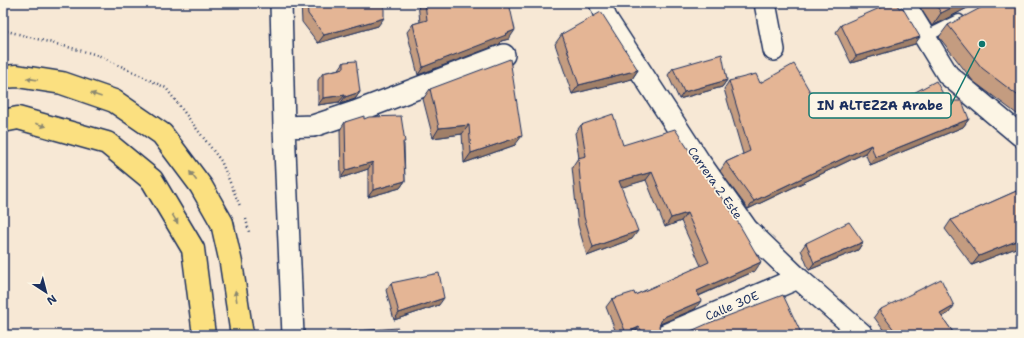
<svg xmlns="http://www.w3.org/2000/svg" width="1024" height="338" font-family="'Shantell Sans',sans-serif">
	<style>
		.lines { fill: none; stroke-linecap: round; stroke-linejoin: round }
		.lane-casing { stroke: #1b2f5e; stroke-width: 13 }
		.street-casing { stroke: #1b2f5e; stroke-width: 24 }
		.primary-casing { stroke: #1b2f5e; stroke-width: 25 }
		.path { stroke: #1b2f5e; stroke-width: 2.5; stroke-dasharray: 1 3; stroke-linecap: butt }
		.lane { stroke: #fcf5e5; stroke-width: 10 }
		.street { stroke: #fcf5e5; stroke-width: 21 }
		.primary { stroke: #fbe080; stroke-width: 22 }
		.wall { fill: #c49c80; stroke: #1b2f5e }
		.shaded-wall { fill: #a07f68; stroke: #1b2f5e }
		.building { fill: #e4b595; stroke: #1b2f5e }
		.oneway { fill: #8b886f }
		.labels { text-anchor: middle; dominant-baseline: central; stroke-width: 3.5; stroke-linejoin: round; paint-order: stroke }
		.street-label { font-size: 12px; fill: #1b2f5e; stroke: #fcf5e5 }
		.leader { fill: none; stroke: #0f766e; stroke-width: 1.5 }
		.callout-dot { fill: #0f766e; stroke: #fcf5e5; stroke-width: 1.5 }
		.callout { fill: #fcf5e5; stroke: #0f766e; stroke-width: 1.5 }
		.callout-label { font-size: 13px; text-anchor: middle; font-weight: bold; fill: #1b2f5e }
	</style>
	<rect width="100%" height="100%" fill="#f7e8d5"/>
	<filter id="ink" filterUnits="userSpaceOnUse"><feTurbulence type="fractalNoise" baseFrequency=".025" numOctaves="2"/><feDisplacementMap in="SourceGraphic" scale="8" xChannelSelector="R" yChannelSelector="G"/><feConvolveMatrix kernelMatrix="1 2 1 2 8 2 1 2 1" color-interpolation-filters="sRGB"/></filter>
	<g filter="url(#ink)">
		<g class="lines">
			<defs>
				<path id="lane" d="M925,37L959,20"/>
				<path id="street" d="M281,3L284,127L293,335
					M600,3L606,18L699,161L747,229L798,278L863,335
					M765,3L774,50
					M904,3L948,75L1021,136
					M284,127L313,126L355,112L504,55
					M665,335L798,278"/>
				<path id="primary" d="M3,77L17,76L62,83L114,101L162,134L201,186L222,223L231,263L242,335
					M3,121L18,118L107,143L152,180L193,249L204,335"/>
			</defs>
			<!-- lane casing -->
			<use href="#lane" class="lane-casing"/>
			<!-- street casing -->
			<use href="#street" class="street-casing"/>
			<!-- primary casing -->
			<use href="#primary" class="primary-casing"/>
			<!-- path -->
			<path class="path" d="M3,30L98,55L166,88L221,161L240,206
				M246,219L249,232"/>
			<!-- lane -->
			<use href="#lane" class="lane"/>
			<!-- street -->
			<use href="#street" class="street"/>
			<!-- primary -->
			<use href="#primary" class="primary"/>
		</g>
		<!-- wall -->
		<path class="wall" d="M301,3H384L378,26L318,43L302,22Z
			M418,3H509V39L501,41L500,44L418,75L407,32L413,24L420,22Z
			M919,3H977L932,26L918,4Z
			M1021,3V117L973,81L939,37L948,25Z
			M841,25L915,44L851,63L836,32Z
			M562,34L638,70L632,79L572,94L555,44Z
			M344,62L360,92L355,99L340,104L339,102L318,105V80L323,73L339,69Z
			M673,68L727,80L722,87L679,99L668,75Z
			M729,81L760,83L824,116L839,115L893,104L969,119L963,127L870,165L865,153L748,209L720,171L726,162L743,154L724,89Z
			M430,89L515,145L464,163L462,134L433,138L423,99Z
			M364,119L404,144L405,181L400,188L368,197V169L341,178L340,130L345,122Z
			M581,125L623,145L755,271L699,296L695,309L659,325L660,331L663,335H617L606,307L612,299L635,295L701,266L681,221L665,227L646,180L621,187L632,239L587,256L578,225L572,167L578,158H579L575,133Z
			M1021,189V246L972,265L945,229L951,220Z
			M863,242L858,250L809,270L801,250L806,243Z
			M391,283L439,305L394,320L386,290Z
			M879,310L949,313L942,317L955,335H887L874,317Z"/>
		<!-- shaded-wall -->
		<path class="shaded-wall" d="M961,3H977L932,26L941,13Z
			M384,18L378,26L318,43L324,35Z
			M515,30L509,39L501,41L500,44L418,75L423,67Z
			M920,37L915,44L851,63L856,56Z
			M638,70L632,79L572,94L579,85Z
			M727,80L722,87L679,99L684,92Z
			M360,92L355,99L340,104L345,97Z
			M345,95L339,102L318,105L323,98Z
			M969,119L963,127L870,165L875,157Z
			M469,125L462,134L433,138L439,128Z
			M522,136L515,145L464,163L471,153Z
			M871,145L865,153L748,209L754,201Z
			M373,162L368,169L341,178L346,170Z
			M652,172L646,180L613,190L619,181Z
			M405,181L400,188L368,197L373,190Z
			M687,213L681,221L665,227L671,218Z
			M638,231L632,239L587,256L593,247Z
			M1021,239V246L972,265L979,256Z
			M863,242L858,250L809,270L814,263Z
			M761,262L755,271L691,299L697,291Z
			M444,298L439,305L394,320L399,313Z
			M701,301L695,309L660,324L656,328L662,319L666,316Z
			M954,306L949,313L935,321L940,314Z
			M639,327L633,335H624L626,333Z"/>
		<!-- building -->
		<path class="building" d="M307,3H384V18L324,35L308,14Z
			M425,3H509L515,30L505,34L506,35L423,67L413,24L427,20Z
			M891,3H896L899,8L902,7L920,37L856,56L841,25Z
			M935,3H961L941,13Z
			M990,3H1021V98L982,68L948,25Z
			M601,12L638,70L579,85L562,34Z
			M722,54L727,80L684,92L673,68Z
			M510,59L522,136L471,153L469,125L439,128L430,89Z
			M356,61L360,92L345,97V95L323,98V73L344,68V62Z
			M794,64L824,116L836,110L839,115L891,98L893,104L936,81L947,101H962L969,119L875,157L871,145L754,201L726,162L750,151L729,81L756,74L760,83Z
			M613,114L623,145L675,129L704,173L732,212L761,262L697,291L701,301L666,316L662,319L659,326L660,331L663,335H645L639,327L626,333L612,299L634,292L635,295L709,262L687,213L671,218L652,172L619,181L638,231L593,247L584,217L578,158L586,156L581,125Z
			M364,116V119L369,117L401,116L405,142H403L405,181L373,190V162L346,170L345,122Z
			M1021,189V239L979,256L951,220Z
			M849,222L863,242L814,263L806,243Z
			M439,273L444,298L399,313L391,283Z
			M941,279L954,306L940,314L955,335H908L906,332L901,335H898L879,310Z
			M783,295L802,335H682L709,323Z
			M398,328L399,335H328V333Z"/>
		<!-- one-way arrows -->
		<defs><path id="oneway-solid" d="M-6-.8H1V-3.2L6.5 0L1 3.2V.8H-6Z"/></defs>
		<g class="oneway">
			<use href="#oneway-solid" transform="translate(32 79) rotate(-171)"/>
			<use href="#oneway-solid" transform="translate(96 95) rotate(-161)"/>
			<use href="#oneway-solid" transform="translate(41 125) rotate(16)"/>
			<use href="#oneway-solid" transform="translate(193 176) rotate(-127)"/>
			<use href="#oneway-solid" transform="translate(175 219) rotate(59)"/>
			<use href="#oneway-solid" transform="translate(236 296) rotate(-98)"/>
		</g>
	</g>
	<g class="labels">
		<!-- street labels -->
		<g class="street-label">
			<text transform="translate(715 183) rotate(55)">Carrera 2 Este</text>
			<text transform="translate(732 306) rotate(-23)">Calle 30E</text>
		</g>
	</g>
	<!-- callouts -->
	<path class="leader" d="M982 44L951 105"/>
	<circle class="callout-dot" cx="982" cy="44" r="4"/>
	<rect class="callout" x="809" y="93" width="142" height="25" rx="4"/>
	<g class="callout-label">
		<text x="880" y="110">IN ALTEZZA Arabe</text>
	</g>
	<!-- margin -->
	<rect width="1024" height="338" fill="none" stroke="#fcf5e5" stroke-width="16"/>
	<rect x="8" y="8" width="1008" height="322" fill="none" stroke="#1b2f5e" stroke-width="1.5" filter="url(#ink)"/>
	<!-- north arrow -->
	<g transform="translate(46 292) rotate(144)" stroke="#fcf5e5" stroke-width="3" paint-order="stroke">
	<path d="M0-3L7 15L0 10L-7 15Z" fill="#1b2f5e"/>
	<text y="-6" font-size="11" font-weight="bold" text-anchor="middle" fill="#1b2f5e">N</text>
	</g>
</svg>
